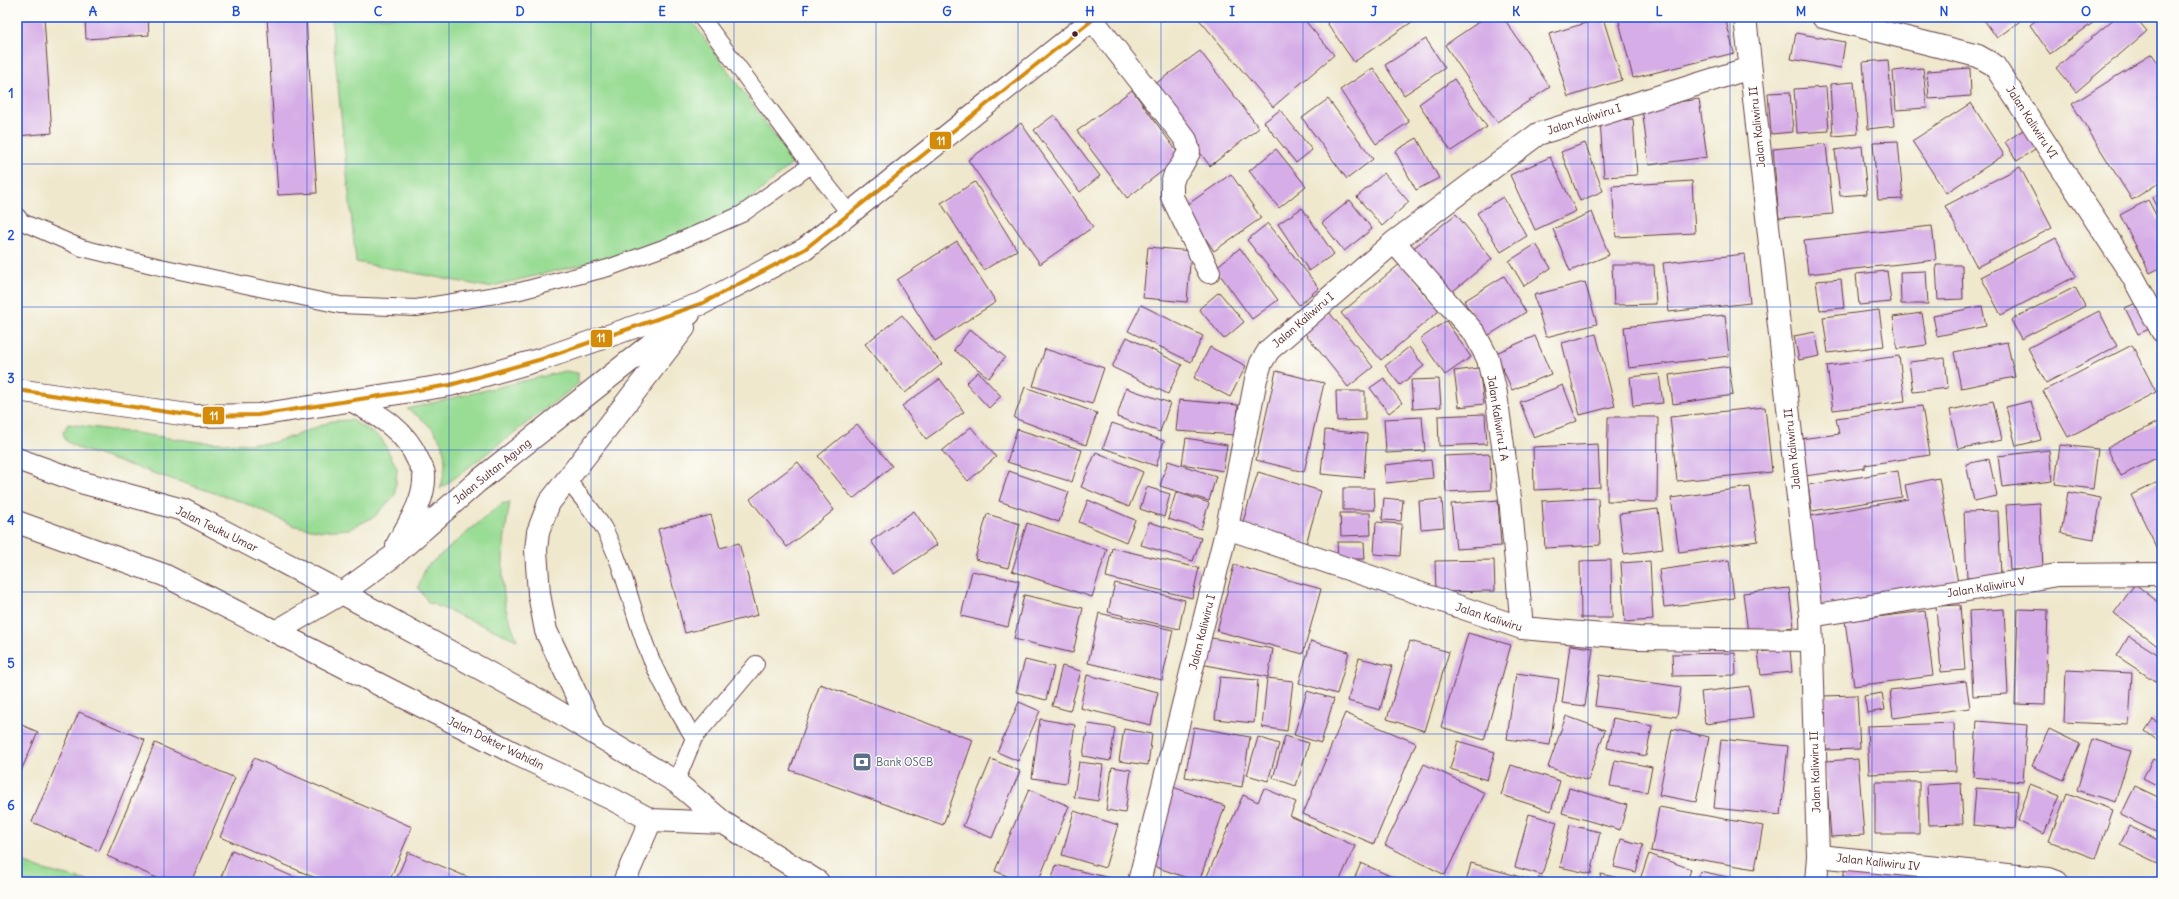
<svg xmlns="http://www.w3.org/2000/svg" width="2179" height="899" font-family="Delius,sans-serif">
	<style>
		.green { fill: #99dc94; stroke: #727e60 }
		.building { fill: #d6ade7 }
		.lines { fill: none; stroke-linecap: round; stroke-linejoin: round }
		.service-casing { stroke: #633d43; stroke-width: 18 }
		.minor-casing { stroke: #633d43; stroke-width: 24 }
		.trunk-casing { stroke: #633d43; stroke-width: 24 }
		.service { stroke: #fff; stroke-width: 16 }
		.minor { stroke: #fff; stroke-width: 22 }
		.trunk { stroke: #fff; stroke-width: 22 }
		.bus-1-casing { stroke: #fdfcf7; stroke-width: 7 }
		.bus-1 { stroke: #d48b09; stroke-width: 4 }
		.grid { fill: none; stroke: #1d4ed8; stroke-width: 1; stroke-opacity: 0.55 }
		.bus-dot { fill: #4a1f2b; stroke: #fdfcf7; stroke-width: 1.5 }
		.labels { text-anchor: middle; dominant-baseline: central; stroke-width: 3; stroke-linejoin: round; paint-order: stroke }
		.street-label { font-size: 11px; fill: #4a1f2b; stroke: #fdfcf7 }
		.service-label { font-size: 11px; fill: #4e5e75; stroke: #fdfcf7; text-anchor: start }
		.line-badge { stroke: #fdfcf7; stroke-width: 1.5 }
		.badge-label { font-size: 11px; text-anchor: middle; font-weight: bold; fill: #fff }
		.neatline { fill: none; stroke: #1d4ed8; stroke-width: 1.5 }
		.grid-label { font-size: 13px; text-anchor: middle; font-weight: bold; fill: #1d4ed8 }
	</style>
	<rect width="100%" height="100%" fill="#fdfcf7"/>
	<filter id="ink" filterUnits="userSpaceOnUse"><feTurbulence type="fractalNoise" baseFrequency=".025" numOctaves="2"/><feDisplacementMap in="SourceGraphic" scale="8" xChannelSelector="R" yChannelSelector="G"/><feConvolveMatrix kernelMatrix="1 2 1 2 8 2 1 2 1" color-interpolation-filters="sRGB"/></filter>
	<filter id="wash" filterUnits="userSpaceOnUse"><feTurbulence type="fractalNoise" baseFrequency=".012" numOctaves="4" result="noise"/><feDisplacementMap in="SourceGraphic" scale="16" xChannelSelector="R" yChannelSelector="G"/><feGaussianBlur stdDeviation="0.9" result="paint"/><feColorMatrix in="noise" values="0 0 0 0 0 0 0 0 0 0 0 0 0 0 0 0 0 1.4 0 .05"/><feComposite in="paint" operator="in"/></filter>
	<g filter="url(#wash)">
		<rect width="100%" height="100%" fill="#efe8cd"/>
		<!-- green -->
		<path class="green" d="M331,17H689L794,162L737,211L657,247L488,287L356,262Z
			M565,371L578,373V384L440,489C453,450 440,429 407,409Z
			M351,420L381,438L397,468L395,495L374,517L349,529L322,531L295,526L242,502L80,449L66,441L63,433L68,424L199,442L250,444L271,443L294,436L332,421Z
			M510,502C504,535 500,570 505,604C507,616 513,628 517,640L428,602L418,587L426,567L501,504Z
			M17,860L44,870L92,882H17Z"/>
		<g id="blocks">
			<!-- building -->
			<path class="building" d="M17,17H44L52,133L17,136Z
				M85,17H148L149,35L86,39Z
				M267,17H306L317,193L278,195Z
				M1197,17H1302L1334,55L1273,107Z
				M1323,17H1419L1354,62Z
				M1486,17H1503L1550,87L1497,122L1445,45Z
				M1618,17H1725L1734,53L1633,78Z
				M1982,17H2018L2020,21L1997,38Z
				M2040,17H2101L2050,54L2030,25Z
				M2116,17H2135L2147,31L2076,92L2056,68Z
				M1603,18L1622,80L1568,97L1549,34Z
				M1796,33L1845,42L1841,68L1791,59Z
				M1426,39L1445,68L1404,95L1385,65Z
				M1200,51L1259,128L1210,166L1151,87Z
				M2152,54L2162,69V181L2132,200L2072,104Z
				M1888,60L1894,126L1868,129L1863,62Z
				M1373,68L1409,122L1376,144L1340,90Z
				M1923,68L1927,108L1896,110L1893,71Z
				M1970,68L1971,96L1929,99L1927,71Z
				M1454,79L1487,127L1451,151L1419,104Z
				M1854,82L1858,134L1833,136L1830,84Z
				M1826,87L1829,131L1797,133L1794,89Z
				M1132,90L1181,157L1127,198L1077,131Z
				M1790,92L1793,132L1771,134L1768,93Z
				M1328,99L1373,159L1347,179L1302,118Z
				M1699,99L1707,157L1649,165L1642,107Z
				M1971,103L2004,155L1946,193L1912,141Z
				M1280,110L1312,150L1296,163L1264,122Z
				M1054,115L1100,176L1080,192L1034,130Z
				M1633,119L1637,175L1604,177L1600,121Z
				M1021,123L1093,227L1040,264L968,160Z
				M2026,128L2038,147L2017,161L2005,142Z
				M1417,138L1439,178L1416,190L1395,151Z
				M1898,141L1903,199L1878,200L1873,142Z
				M1585,143L1603,191L1580,201L1561,152Z
				M1826,144L1833,214L1779,218L1773,149Z
				M1862,146L1867,194L1840,196L1835,150Z
				M1276,149L1306,186L1279,208L1249,171Z
				M1550,157L1576,211L1535,230L1510,175Z
				M2020,167L2052,228L1977,267L1945,206Z
				M1384,173L1409,202L1382,226L1357,197Z
				M1231,174L1261,218L1214,251L1184,207Z
				M1692,181L1695,233L1616,237L1612,186Z
				M975,182L1017,250L984,270L941,203Z
				M2162,192V217L2152,198Z
				M1503,197L1527,236L1501,252L1477,213Z
				M1350,200L1372,229L1344,251L1322,223Z
				M2148,200L2162,226V267L2150,273L2120,215Z
				M1302,208L1334,254L1309,271L1278,224Z
				M1592,212L1609,255L1570,271L1553,229Z
				M1456,214L1492,259L1447,296L1411,250Z
				M1268,223L1319,288L1299,305L1247,240Z
				M1932,226L1936,260L1808,274L1804,240Z
				M2056,238L2076,276L2001,315L1981,277Z
				M957,241L996,302L935,341L897,280Z
				M1536,244L1551,268L1524,286L1509,261Z
				M1148,247L1191,251L1187,302L1143,298Z
				M1240,248L1278,300L1252,319L1215,268Z
				M1745,254L1750,303L1669,312L1663,263Z
				M1401,263L1440,310L1381,360L1341,313Z
				M1612,265H1654L1656,304L1614,305Z
				M1936,265H1962L1963,299L1938,300Z
				M1887,271L1891,302L1859,305L1856,274Z
				M1926,271L1928,304H1901L1900,272Z
				M1504,276L1526,312L1486,337L1464,301Z
				M1841,279L1844,308L1820,310L1816,281Z
				M1585,282L1597,324L1546,337L1534,295Z
				M2075,287L2085,306L2021,339L2011,320Z
				M1219,292L1244,322L1224,339L1199,309Z
				M2136,303L2149,329L2138,334L2125,308Z
				M1141,305L1203,336L1191,362L1128,331Z
				M1982,306L1986,326L1937,336L1933,316Z
				M1879,310L1884,346L1828,353L1823,317Z
				M2099,311L2117,346L2046,383L2028,348Z
				M1329,312L1373,367L1348,387L1304,332Z
				M1922,313L1927,345L1897,349L1893,317Z
				M902,315L942,364L905,393L865,344Z
				M1725,315L1729,356L1629,368L1624,327Z
				M1446,321L1471,357L1445,375L1420,339Z
				M970,329L1005,357L989,378L954,350Z
				M1815,332L1820,356L1799,360L1794,336Z
				M1596,334L1615,406L1580,415L1562,343Z
				M1535,336L1551,374L1512,390L1496,353Z
				M1127,337L1182,365L1168,394L1112,367Z
				M2007,342L2015,377L1961,388L1954,352Z
				M2132,345L2156,392L2068,437L2043,391Z
				M1210,347L1246,366L1230,397L1194,378Z
				M1409,347L1424,366L1400,385L1385,366Z
				M1045,349L1104,368L1092,404L1033,386Z
				M1899,356L1905,401L1833,410L1827,366Z
				M1945,358L1948,388L1913,392L1909,362Z
				M1729,366L1733,395L1673,404L1669,375Z
				M1479,368L1484,404L1459,407L1454,371Z
				M1276,371L1324,383L1304,472L1256,460Z
				M978,372L1001,396L989,408L966,383Z
				M1659,374L1663,403L1633,406L1630,377Z
				M1384,378L1402,403L1389,413L1370,388Z
				M940,379L964,412L926,439L902,406Z
				M1439,379L1441,407L1413,409L1411,380Z
				M1563,385L1577,421L1534,438L1520,402Z
				M1025,387L1097,413L1086,445L1014,418Z
				M1126,388L1170,403L1160,432L1117,417Z
				M1336,391H1365V420L1337,421Z
				M1179,400L1238,405L1236,435L1176,431Z
				M1993,401L2002,440L1958,449L1950,410Z
				M2031,401L2041,440L2016,446L2006,407Z
				M1922,406L1930,455L1865,465V468L1805,476L1800,439L1839,434L1836,418Z
				M1765,407L1772,472L1677,481L1670,417Z
				M1485,414L1487,444L1439,446L1438,416Z
				M1422,417L1425,451L1386,453L1384,419Z
				M1608,417H1658L1657,502L1607,501Z
				M2162,420V455L2121,476L2107,448Z
				M1112,423L1164,441L1156,466L1103,448Z
				M857,424L892,466L853,499L818,456Z
				M971,427L996,457L968,481L942,451Z
				M1017,429L1082,450L1072,482L1007,462Z
				M1325,430L1367,434L1364,478L1321,474Z
				M1186,438L1227,445L1223,471L1182,464Z
				M1598,444L1600,487L1534,490L1533,447Z
				M2060,445L2098,449L2093,489L2055,484Z
				M2049,450L2052,481L2002,487L1998,456Z
				M1096,452L1143,472L1129,507L1081,487Z
				M1490,454L1491,490L1446,492L1444,456Z
				M1989,459L1997,496L1974,501L1966,464Z
				M1431,460L1433,478L1386,483L1384,465Z
				M1168,461L1216,476L1209,501L1160,486Z
				M798,462L834,510L787,547L750,499Z
				M1009,471L1069,492L1059,522L999,501Z
				M1898,471L1902,497L1812,511L1808,485Z
				M1258,472L1321,491L1306,544L1242,525Z
				M1939,478L1958,583L1821,606L1805,517L1908,499L1905,485Z
				M2162,480V558L2131,495Z
				M1147,487L1170,494L1164,517L1140,509Z
				M1750,487L1758,541L1679,552L1671,498Z
				M1343,488H1374L1375,510H1343Z
				M1176,492L1209,503L1201,529L1168,519Z
				M2068,492L2101,498L2094,539L2061,533Z
				M1384,498L1403,500L1401,521L1382,520Z
				M1598,498L1600,545L1545,548L1542,501Z
				M1442,499L1444,527L1421,529L1419,501Z
				M1088,500L1135,520L1126,542L1079,522Z
				M1498,500L1501,546L1456,549L1451,504Z
				M2040,503L2043,569L2010,570L2006,505Z
				M1658,509L1663,549L1624,554L1619,514Z
				M914,511L937,545L894,574L871,541Z
				M1998,511L2001,576L1967,578L1964,512Z
				M1340,513H1370L1371,535L1341,536Z
				M987,514L1020,524L1008,568L975,559Z
				M711,515L720,548L739,543L758,615L685,633L658,529Z
				M1149,522L1201,538L1193,561L1141,545Z
				M1376,522L1402,524L1400,556L1374,554Z
				M1027,523L1107,549L1092,597L1012,571Z
				M1337,542H1364L1365,559H1338Z
				M1112,548L1199,568L1192,598L1106,577Z
				M1494,560L1495,591L1436,592L1435,561Z
				M1611,560L1612,618H1581L1580,561Z
				M1729,560L1734,598L1664,607L1659,570Z
				M1650,561L1653,620L1625,622L1621,563Z
				M1234,565L1321,589L1303,654L1217,631Z
				M972,571L1019,581L1008,627L961,616Z
				M1115,583L1185,600L1179,629L1108,612Z
				M2135,584L2162,605V645L2160,648L2114,613Z
				M1789,588L1794,627L1748,633L1743,593Z
				M1024,595L1083,608L1073,653L1014,639Z
				M1960,605L1965,670L1941,672L1936,606Z
				M2004,609L2008,694L1973,696L1969,611Z
				M2018,609L2048,610L2045,705L2015,704Z
				M1925,611L1933,676L1854,686L1845,621Z
				M1099,613L1173,630L1162,680L1088,663Z
				M1468,633L1511,645L1484,740L1441,727Z
				M2129,636L2162,657V678L2158,683L2117,656Z
				M1206,637L1273,649L1268,677L1201,664Z
				M1311,641L1349,652L1337,694L1299,683Z
				M1410,641L1449,652L1425,731L1387,719Z
				M1570,645L1593,648L1585,706L1562,703Z
				M1790,649L1792,672L1761,675L1758,652Z
				M1735,653L1736,675L1673,676L1672,654Z
				M1359,658L1392,666L1380,710L1348,701Z
				M1025,660L1054,667L1046,700L1016,692Z
				M1062,666L1081,671L1070,711L1052,706Z
				M2066,670L2132,673L2129,725L2064,722Z
				M1516,673L1559,679L1550,745L1507,739Z
				M1087,675L1158,692L1151,725L1080,708Z
				M1599,675L1681,687L1677,717L1595,706Z
				M1220,677L1258,680L1254,723L1215,719Z
				M1267,678L1293,681L1287,731L1262,727Z
				M1966,681L1970,708L1893,718L1890,690Z
				M820,684L973,740L943,825L790,770Z
				M1749,686L1753,718L1705,724L1701,692Z
				M1307,691L1334,699L1321,743L1294,735Z
				M1882,693L1885,710L1867,713L1864,696Z
				M1857,695L1860,749L1825,750L1822,696Z
				M1019,702L1040,711L1018,761L997,752Z
				M79,712L145,740L99,851L32,822Z
				M1345,713L1416,743L1374,844L1303,814Z
				M1566,716L1605,730L1588,781L1548,767Z
				M1613,718L1652,726L1646,756L1607,748Z
				M1040,719L1075,725L1066,783L1032,778Z
				M2153,719L2162,726V744L2145,731Z
				M1977,721L2027,725L2023,782L1973,777Z
				M17,723L38,732L17,780Z
				M1954,723L1956,771L1869,774L1867,726Z
				M1088,724L1115,728L1110,761L1083,756Z
				M1194,727L1250,737L1242,787L1185,777Z
				M1124,729L1152,734L1148,765L1119,761Z
				M1672,729L1709,737L1696,802L1659,795Z
				M2049,729L2080,744L2064,780L2032,766Z
				M1285,736L1309,743L1296,786L1273,778Z
				M1258,737L1279,744L1268,781L1247,775Z
				M1721,739L1788,746L1781,815L1714,808Z
				M2092,739L2131,751L2115,802L2077,790Z
				M1458,741L1495,752L1487,780L1450,769Z
				M155,743L235,778L191,882H166L107,856Z
				M254,758L412,827L389,882H325L220,837Z
				M991,759L1020,771L992,838L963,826Z
				M1858,759L1864,835L1831,837L1825,761Z
				M2153,759L2162,764V788L2143,778Z
				M1615,760L1652,767L1647,792L1610,786Z
				M1079,762L1103,765L1098,801L1074,797Z
				M1424,764L1485,793L1445,875L1385,845Z
				M1511,765L1560,781L1551,811L1501,795Z
				M1112,767L1131,770L1125,813L1106,810Z
				M1875,782H1919V834H1875Z
				M1961,783L1963,824L1929,825L1927,785Z
				M2030,784L2060,796L2044,834L2018,821Z
				M2135,786L2162,799V835L2121,815Z
				M1173,787L1225,806L1199,882L1147,864Z
				M1264,788L1296,802L1290,816L1355,846L1339,882H1220L1207,876L1243,795L1258,802Z
				M1569,788L1627,805L1620,830L1562,813Z
				M1976,788L2018,791L2015,829L1973,825Z
				M1029,789L1069,806L1038,882H1022L995,871Z
				M2067,793L2113,810L2096,859L2049,841Z
				M1659,807L1763,826L1755,869L1651,851Z
				M1074,811L1118,825L1105,868L1062,855Z
				M1529,814L1557,822L1542,875L1515,867Z
				M1570,825L1600,832L1591,874L1560,867Z
				M2129,826L2162,842V865L2120,845Z
				M1621,839L1643,845L1636,872L1614,867Z
				M232,850L305,882H219Z
				M408,852L479,882H395Z
				M1649,854L1691,869L1687,882H1639Z
				M1361,863L1399,880L1398,882H1353Z
				M1471,863L1531,880V882H1466Z
				M1845,864L1952,872L1951,882H1843Z
				M1056,865L1122,881V882H1051Z
				M1700,871L1745,881V882H1698Z
				M1601,874L1632,881L1631,882H1599Z
				M1539,877L1555,881V882H1538Z"/>
		</g>
	</g>
	<g filter="url(#ink)">
		<use href="#blocks" fill-opacity="0" stroke="#633d43" stroke-width="1"/>
		<g class="lines">
			<defs>
				<path id="service" d="M701,17L811,165L850,214
					M17,216L22,222L82,248L156,266L340,305L416,308L520,291L608,268L666,247L742,214L811,165
					M568,481C580,496 593,510 603,527C623,563 631,607 646,646C657,677 677,710 694,738
					M676,782L694,738L756,664"/>
				<path id="minor" d="M1745,17L1811,616L1818,856L1816,882
					M1823,17L1978,56L1994,65L2133,277L2162,331
					M1092,19L1186,140L1189,152L1182,165L1175,174L1172,183V197L1209,272
					M1394,242L1475,334L1488,359L1496,394L1510,498L1522,628
					M1227,528L1522,628L1638,638L1811,640
					M1811,616L2057,575L2162,574
					M1818,856L2049,879L2057,882
					M624,882L651,820
					M1139,882L1227,528L1256,379L1261,363L1269,350L1394,242L1538,134L1750,68"/>
				<path id="trunk" d="M17,390L195,416L258,415L450,385L542,359L703,303L805,249L1096,17
					M351,400C378,415 405,429 418,460C420,464 423,469 424,474C426,499 408,525 397,545
					M17,459L84,483L183,510L342,593L540,701L676,782L724,823L818,882
					M17,522L164,575L514,753L612,799L651,820L724,823
					M277,631L342,593L392,557L477,482L689,314
					M595,734L546,631L539,594L536,550L538,532L549,503L684,328"/>
			</defs>
			<!-- service casing -->
			<use href="#service" class="service-casing"/>
			<!-- minor casing -->
			<use href="#minor" class="minor-casing"/>
			<!-- trunk casing -->
			<use href="#trunk" class="trunk-casing"/>
			<!-- service -->
			<use href="#service" class="service"/>
			<!-- minor -->
			<use href="#minor" class="minor"/>
			<!-- trunk -->
			<use href="#trunk" class="trunk"/>
			<defs>
				<path id="bus-1" d="M17,390L195,416L258,415L450,385L542,359L703,303L805,249L1096,17"/>
			</defs>
			<!-- bus-1 casing -->
			<use href="#bus-1" class="bus-1-casing"/>
			<!-- bus-1 -->
			<use href="#bus-1" class="bus-1"/>
		</g>
	</g>
	<!-- grid -->
	<path class="grid" d="M164,17V882M307,17V882M449,17V882M591,17V882M734,17V882M876,17V882M1018,17V882M1161,17V882M1303,17V882M1445,17V882M1588,17V882M1730,17V882M1872,17V882M2015,17V882M17,164H2162M17,307H2162M17,450H2162M17,592H2162M17,734H2162"/>
	<!-- icons -->
	<defs>
		<symbol id="bank-square" viewBox="-11 -11 22 22"><rect x="-9" y="-9" width="18" height="18" rx="4" fill="#5c6f8a" stroke="#fdfcf7"/><path d="M-6-4H6V4H-6ZM0-2.3a2.3 2.3 0 1 0 0 4.6a2.3 2.3 0 1 0 0-4.6Z" fill="#fff"/></symbol>
	</defs>
	<g fill-rule="evenodd">
		<use href="#bank-square" x="851" y="751" width="22" height="22"/>
	</g>
	<!-- markers -->
	<circle class="bus-dot" cx="1075" cy="34" r="3.5"/>
	<g class="labels">
		<!-- street labels -->
		<g class="street-label">
			<text transform="translate(1584 119) rotate(-18)">Jalan Kaliwiru I</text>
			<text transform="translate(2032 122) rotate(57)">Jalan Kaliwiru VI</text>
			<text transform="translate(1757 127) rotate(-96)">Jalan Kaliwiru II</text>
			<text transform="translate(1303 320) rotate(-41)">Jalan Kaliwiru I</text>
			<text transform="translate(1498 418) rotate(81)">Jalan Kaliwiru I A</text>
			<text transform="translate(1792 449) rotate(-96)">Jalan Kaliwiru II</text>
			<text transform="translate(492 471) rotate(-39)">Jalan Sultan Agung</text>
			<text transform="translate(217 529) rotate(26)">Jalan Teuku Umar</text>
			<text transform="translate(1986 587) rotate(-9)">Jalan Kaliwiru V</text>
			<text transform="translate(1489 617) rotate(18)">Jalan Kaliwiru</text>
			<text transform="translate(1202 632) rotate(-76)">Jalan Kaliwiru I</text>
			<text transform="translate(496 743) rotate(26)">Jalan Dokter Wahidin</text>
			<text transform="translate(1815 772) rotate(-92)">Jalan Kaliwiru II</text>
			<text transform="translate(1878 862) rotate(6)">Jalan Kaliwiru IV</text>
		</g>
		<!-- service labels -->
		<g class="service-label">
			<text x="876" y="762">Bank OSCB</text>
		</g>
	</g>
	<g class="line-badge">
		<rect x="929" y="131" width="23" height="19" rx="4" fill="#d48b09"/>
		<rect x="590" y="329" width="23" height="19" rx="4" fill="#d48b09"/>
		<rect x="202" y="406" width="23" height="19" rx="4" fill="#d48b09"/>
	</g>
	<g class="badge-label">
		<text x="941" y="145">11</text>
		<text x="601" y="342">11</text>
		<text x="214" y="420">11</text>
	</g>
	<!-- margin -->
	<rect width="2179" height="899" fill="none" stroke="#fdfcf7" stroke-width="44"/>
	<rect x="22" y="22" width="2135" height="855" class="neatline"/>
	<g class="grid-label">
		<text x="93" y="16">A</text>
		<text x="236" y="16">B</text>
		<text x="378" y="16">C</text>
		<text x="520" y="16">D</text>
		<text x="662" y="16">E</text>
		<text x="805" y="16">F</text>
		<text x="947" y="16">G</text>
		<text x="1090" y="16">H</text>
		<text x="1232" y="16">I</text>
		<text x="1374" y="16">J</text>
		<text x="1516" y="16">K</text>
		<text x="1659" y="16">L</text>
		<text x="1801" y="16">M</text>
		<text x="1944" y="16">N</text>
		<text x="2086" y="16">O</text>
		<text x="11" y="98">1</text>
		<text x="11" y="240">2</text>
		<text x="11" y="383">3</text>
		<text x="11" y="525">4</text>
		<text x="11" y="668">5</text>
		<text x="11" y="810">6</text>
	</g>
</svg>
